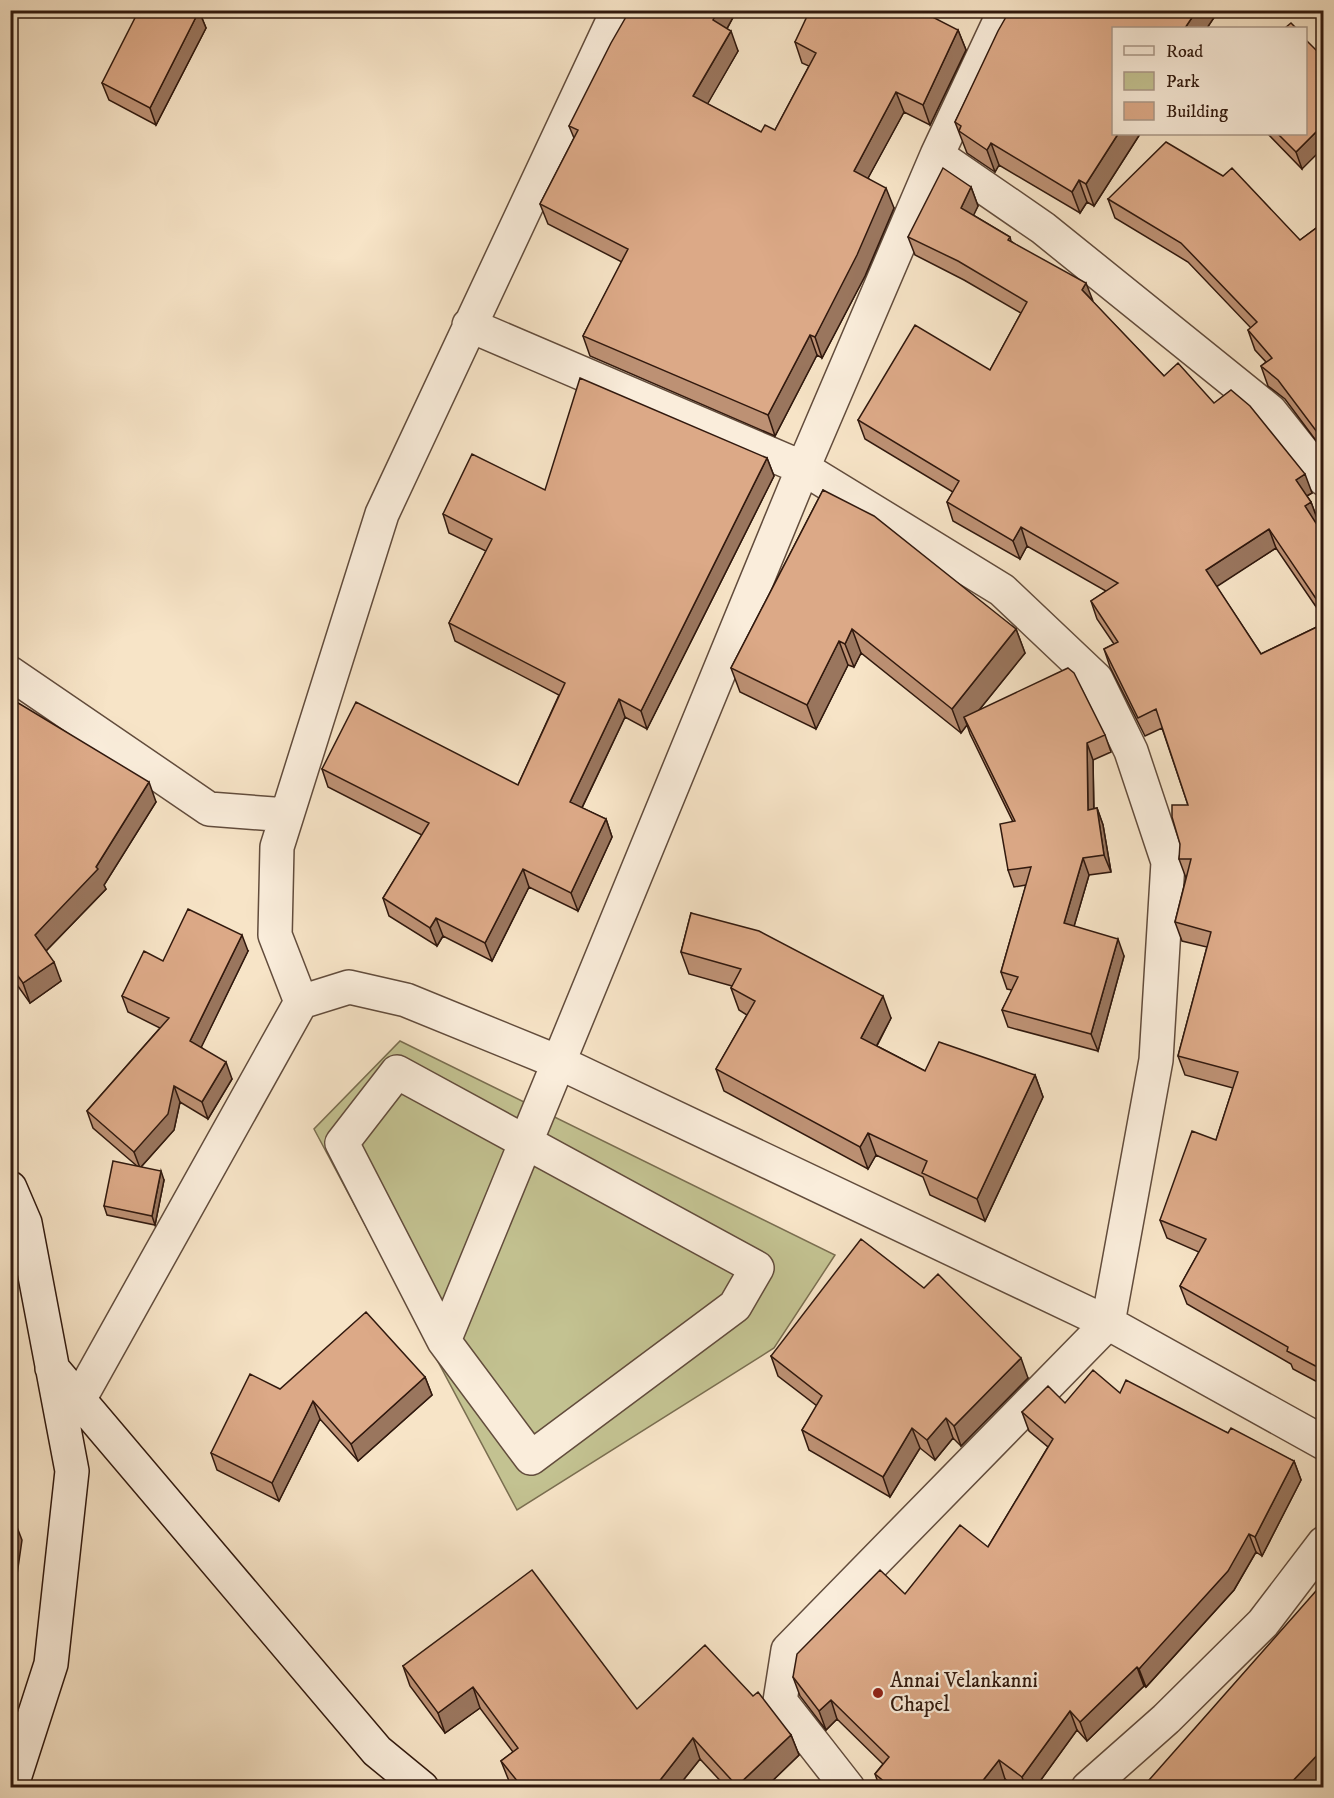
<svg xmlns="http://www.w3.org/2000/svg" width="1334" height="1798" font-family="'IM FELL DW Pica',serif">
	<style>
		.green { fill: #c3c291; stroke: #7a6e50; stroke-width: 1.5 }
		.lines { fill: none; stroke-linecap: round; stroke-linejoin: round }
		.street-casing { stroke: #624c3c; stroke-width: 36 }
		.secondary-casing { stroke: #31190e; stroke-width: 36 }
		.street { stroke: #faeddb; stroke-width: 33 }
		.secondary { stroke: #faeddb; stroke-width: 33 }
		.wall { fill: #bd9174; stroke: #31190e; stroke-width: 1.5 }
		.shaded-wall { fill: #9a765e; stroke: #31190e; stroke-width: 1.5 }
		.building { fill: #dca987; stroke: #31190e; stroke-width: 1.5 }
		.poi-dot { fill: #8f2418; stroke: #faeddb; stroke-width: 2 }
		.labels { text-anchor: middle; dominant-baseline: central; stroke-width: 4.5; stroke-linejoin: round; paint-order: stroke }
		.poi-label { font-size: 21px; fill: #31190e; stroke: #faeddb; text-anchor: start }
	</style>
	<rect width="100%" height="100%" fill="#f7e4c7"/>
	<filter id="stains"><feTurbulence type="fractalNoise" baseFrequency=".00333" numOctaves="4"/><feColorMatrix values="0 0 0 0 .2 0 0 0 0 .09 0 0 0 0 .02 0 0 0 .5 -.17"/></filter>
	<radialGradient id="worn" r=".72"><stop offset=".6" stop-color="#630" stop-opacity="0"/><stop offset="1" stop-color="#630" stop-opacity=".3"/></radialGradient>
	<!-- green -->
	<path class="green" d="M400,1041L835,1255L774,1348L517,1510L314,1129Z"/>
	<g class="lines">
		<defs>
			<path id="street" d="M937,155L1005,10
				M469,325L803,468L1002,590L1096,679L1131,751L1168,862L1156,1060L1108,1323L788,1650L780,1701L848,1788
				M10,673L209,809L287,815
				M301,1002L275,935L277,847L382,514L618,10
				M397,1072L757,1268L735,1306L531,1458L444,1341L342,1143Z
				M444,1341L803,468L937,155L1043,228L1270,411L1324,479
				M80,1398L301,1002L349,987L406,1000L558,1062L1108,1323L1324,1443
				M1088,1788L1166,1719L1263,1623L1324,1543"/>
			<path id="secondary" d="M10,1188L25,1223L72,1471L51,1664L11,1788
				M52,1368L377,1751L422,1788"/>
		</defs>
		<!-- street casing -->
		<use href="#street" class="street-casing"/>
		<!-- secondary casing -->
		<use href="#secondary" class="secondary-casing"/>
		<!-- street -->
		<use href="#street" class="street"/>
		<!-- secondary -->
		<use href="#secondary" class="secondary"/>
	</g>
	<!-- wall -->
	<path class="wall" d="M737,10L727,29L738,51L707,104L761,132L775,130L809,66L802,63L795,42L958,30L966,50L930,125L904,112L868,178L894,208L865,276L822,358L817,355L775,436L590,356L583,336L622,262L548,224L540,204L574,138L569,126Z
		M1010,10H1219L1207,28L1113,134H1140L1094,206L1087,202L1080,213L999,165L995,172L967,153L955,122Z
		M199,11L206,28L156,125L109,100L102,83Z
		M1268,134H1305L1302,169Z
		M971,187L978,206L973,215L1010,237L1011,241L1093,302L1164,376L1214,403L1312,493L1307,496L1311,502L1318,521L1316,522L1323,534V617L1276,548L1216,586L1261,654L1323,624V1385L1293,1369L1291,1364L1187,1304L1180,1286L1199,1252L1167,1238L1160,1220L1216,1140L1233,1088L1185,1075L1178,1056L1207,947L1182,941L1175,922L1186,878L1179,859L1188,805L1162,728L1145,736L1110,667L1104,649L1114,644L1097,619L1091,601L1106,591L1027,546L1020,559L953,521L947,502L953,492L865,439L858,420L990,370L1021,313L964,280L915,255L908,237Z
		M1108,199L1300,240L1323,223V450L1285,399L1268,386L1261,366L1266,362L1255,350L1248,330L1251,328L1188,262L1115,218Z
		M767,458L774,476L647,729L625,717L582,808L606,819L612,837L578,911L529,887L492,961L443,936L437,946L389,916L383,898L422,835L328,787L322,769L518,785L559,695L455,641L449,623L486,551L449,533L443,514L545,490Z
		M823,490L1016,629L1025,653L979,710L1105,735L1111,752L1093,760L1094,809L1097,808L1103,825L1111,872L1089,875L1074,926L1124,956L1098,1051L1008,1027L1002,1010L1012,990L1007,989L1001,972L1026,885L1014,887L1008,870L1013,822L970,734L967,725L961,733L861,653L854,667L848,665L816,729L740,692L731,668Z
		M10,698L156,802L104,885L106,889L46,951L61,981L30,1003L10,975Z
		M691,913L891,1018L877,1046L925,1071L1035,1075L1043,1097L985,1221L930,1195L923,1177L876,1155L868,1169L724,1091L716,1069L747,1015L739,1010L731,988L732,986L689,974L681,952Z
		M248,951L201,1047L232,1079L208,1119L180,1102L174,1130L141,1167L164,1180L155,1225L107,1215L104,1206L137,1166L93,1128L87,1111L160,1028L128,1012L122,996L163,961Z
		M771,1356L1028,1378L961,1446L953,1438L935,1460L920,1448L890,1497L809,1450L802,1430L817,1406L778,1376Z
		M425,1377L432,1395L358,1461L320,1419L279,1501L217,1470L211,1453L280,1389Z
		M1120,1393L1228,1433L1294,1461L1301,1480L1262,1556L1256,1552L1234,1590L1146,1687L1144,1686L1087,1741L1077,1730L1035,1788H1017L1005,1779L998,1788H880L875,1774L883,1764L837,1719L826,1730L800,1696L793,1677L905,1594L988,1547L1048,1447L1029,1431L1022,1412L1065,1403Z
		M403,1666L637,1709L753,1696L791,1735L799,1755L765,1788H727L700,1759L677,1788H514L509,1781L501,1761L513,1752L480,1708L445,1733L410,1686Z"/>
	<!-- shaded-wall -->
	<path class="shaded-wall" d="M718,10H737L720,41L713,20Z
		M1197,10H1219L1207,28H1185Z
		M199,11L206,28L156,125L150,108Z
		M958,30L966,50L930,125L923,105Z
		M731,31L738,51L700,117L693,96Z
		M896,92L904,112L861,191L854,171Z
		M1323,125V148L1302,169L1296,152Z
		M1118,134H1140L1094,206L1086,184Z
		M991,143L999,165L995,172L987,150Z
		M1079,180L1087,202L1080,213L1072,192Z
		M971,187L978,206L968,227L961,208Z
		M886,188L894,208L865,276L822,358L815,337Z
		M1086,283L1093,301L1082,290Z
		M810,335L817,355L775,436L768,415Z
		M767,458L774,476L647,729L641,711Z
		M1305,474L1312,493L1303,498L1296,480Z
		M1311,502L1318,521L1312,525L1305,506Z
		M1021,527L1027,546L1020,559L1013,541Z
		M1269,529L1276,548L1213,589L1206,570Z
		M852,629L861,653L854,667L845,644Z
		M1016,629L1025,653L967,725L964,717L967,725L961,733L952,709Z
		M839,641L848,665L816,729L807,705Z
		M619,699L625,717L576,820L570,802Z
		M1087,743L1093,760L1094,827L1088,810Z
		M149,782L156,802L104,885L106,889L42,955L35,935L96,867Z
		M1097,808L1103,825L1111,872L1104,855Z
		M606,819L612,837L578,911L571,893Z
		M1083,858L1089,875L1070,940L1064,923Z
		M523,869L529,887L492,961L485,943Z
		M436,918L443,936L437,946L430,928Z
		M242,935L248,951L196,1058L190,1041Z
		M1118,939L1124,956L1098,1051L1091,1034Z
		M54,962L61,981L30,1003L23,983Z
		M883,996L891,1018L869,1060L861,1038Z
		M226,1062L232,1079L208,1119L202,1102Z
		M1035,1075L1043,1097L985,1221L977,1199Z
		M174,1086L180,1102L174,1130L140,1168L134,1152Z
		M868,1133L876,1155L868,1169L860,1147Z
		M161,1171L164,1180L155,1225L152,1216Z
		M1021,1358L1028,1378L961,1446L954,1426Z
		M425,1377L432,1395L358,1461L351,1444Z
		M313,1401L320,1419L279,1501L272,1483Z
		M946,1418L953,1438L935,1460L927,1440Z
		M912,1428L920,1448L890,1497L883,1477Z
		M1294,1461L1301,1480L1262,1556L1255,1537Z
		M10,1509L22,1540L10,1623Z
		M1249,1534L1256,1552L1234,1590L1146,1687L1139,1669Z
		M1137,1667L1144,1686L1087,1741L1080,1722Z
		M473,1687L480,1708L445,1733L438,1713Z
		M831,1700L837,1719L826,1730L819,1711Z
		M1070,1711L1077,1730L1035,1788H1026L1022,1777Z
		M791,1735L799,1755L765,1788H738L737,1786Z
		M693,1738L700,1759L677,1788H654Z
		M1323,1749V1776L1312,1788H1286Z
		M999,1760L1005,1779L998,1788H977Z"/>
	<!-- building -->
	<path class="building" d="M139,10L199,11L150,108L102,83Z
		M630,10H718L713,20L731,31L693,96L761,132L765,125L775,130L816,53L795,42L810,10H919L958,30L923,105L896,92L854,171L886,188L857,255L815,337L810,335L768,415L583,336L628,249L540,204L578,130L569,126L611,43Z
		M1010,10H1197L1185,28H1113V134H1118L1086,184L1079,180L1072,192L991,143L987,150L959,131L961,126L955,122L998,31Z
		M1291,23L1296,28H1285Z
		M1305,39L1323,57V125L1296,152L1278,134H1305Z
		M1166,142L1223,176L1232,168L1300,240L1323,223V440L1278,380L1261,366L1272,358L1248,330L1257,322L1181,243L1108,199Z
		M943,168L971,187L961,208L1010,237L1008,240L1086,283L1082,290L1164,376L1178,363L1214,403L1231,390L1250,406L1305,474L1296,480L1311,502L1305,506L1323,534V609L1269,529L1206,570L1261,654L1323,624V776L1317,777L1318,786H1323V1370L1287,1351L1288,1347L1180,1286L1206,1239L1160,1220L1192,1131L1216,1140L1238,1072L1178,1056L1211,932L1175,922L1191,859H1179L1180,844L1172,817V805H1188L1156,709L1138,718L1104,649L1118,642L1091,601L1118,583L1021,527L1013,541L947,502L959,481L858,420L915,325L990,370L1027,302L958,261L908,237Z
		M580,378L767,458L641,711L619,699L570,802L606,819L571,893L523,869L485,943L436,918L430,928L383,898L429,823L322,769L356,702L518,785L565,683L449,623L492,539L443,514L472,454L545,490Z
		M823,490L874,516L1016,629L952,709L852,629L845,644L839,641L807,705L731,668Z
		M1068,668L1074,673L1105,735L1087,743L1088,810L1097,808L1104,855L1083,858L1064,923L1118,939L1091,1034L1002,1010L1018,977L1001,972L1031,867L1008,870L1000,824L1015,821L964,717Z
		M10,698L149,782L96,867L98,869L35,935L54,962L23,983L10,965Z
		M188,909L242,935L190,1041L226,1062L202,1102L174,1086L168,1114L134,1152L87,1111L169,1018L122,996L144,951L163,961Z
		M691,913L759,931L883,996L861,1038L925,1071L939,1042L1035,1075L977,1199L922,1173L927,1161L868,1133L860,1147L716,1069L755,1001L731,988L741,969L681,952Z
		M113,1161L161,1171L152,1216L104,1206Z
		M861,1239L924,1288L938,1274L1021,1358L954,1426L946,1418L927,1440L912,1428L883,1477L802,1430L822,1396L771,1356Z
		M366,1312L425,1377L351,1444L313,1401L272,1483L211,1453L250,1374L280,1389Z
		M1093,1370L1120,1393L1126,1380L1228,1433L1231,1428L1294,1461L1255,1537L1249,1534L1228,1571L1139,1669L1137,1667L1080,1722L1070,1711L1022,1777L999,1760L977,1788H892L875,1774L889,1757L831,1700L819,1711L793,1677L797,1654L880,1570L905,1594L960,1525L988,1547L1053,1439L1022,1412L1048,1386L1065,1403Z
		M532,1570L637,1709L705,1645L753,1696L758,1692L791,1735L737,1786L693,1738L654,1788H523L501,1761L518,1748L473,1687L438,1713L403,1666Z
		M1323,1583V1749L1286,1788H1142Z"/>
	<!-- markers -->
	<circle class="poi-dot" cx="878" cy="1693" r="6"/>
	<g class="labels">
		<!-- poi labels -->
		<g class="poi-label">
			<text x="890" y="1681">Annai Velankanni<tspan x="890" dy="24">Chapel</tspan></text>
		</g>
	</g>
	<!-- margin -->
	<rect width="1334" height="1798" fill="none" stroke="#f7e4c7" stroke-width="36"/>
	<rect x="12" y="12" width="1310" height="1774" fill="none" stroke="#31190e" stroke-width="3"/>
	<rect x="18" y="18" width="1298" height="1762" fill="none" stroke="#31190e" stroke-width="1.5"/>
	<!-- legend -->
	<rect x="1112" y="27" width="195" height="108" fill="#faeddb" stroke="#aa9889" stroke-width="1.5"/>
	<rect x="1124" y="46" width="30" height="9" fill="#faeddb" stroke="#aa9889" stroke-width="1.5"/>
	<text x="1166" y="57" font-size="18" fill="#31190e">Road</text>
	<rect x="1124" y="72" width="30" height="18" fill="#c3c291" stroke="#aa9889" stroke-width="1.5"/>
	<text x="1166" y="87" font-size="18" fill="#31190e">Park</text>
	<rect x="1124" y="102" width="30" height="18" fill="#dca987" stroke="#aa9889" stroke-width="1.5"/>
	<text x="1166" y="117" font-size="18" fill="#31190e">Building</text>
	<rect width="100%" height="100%" filter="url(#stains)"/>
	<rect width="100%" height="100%" fill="url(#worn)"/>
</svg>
